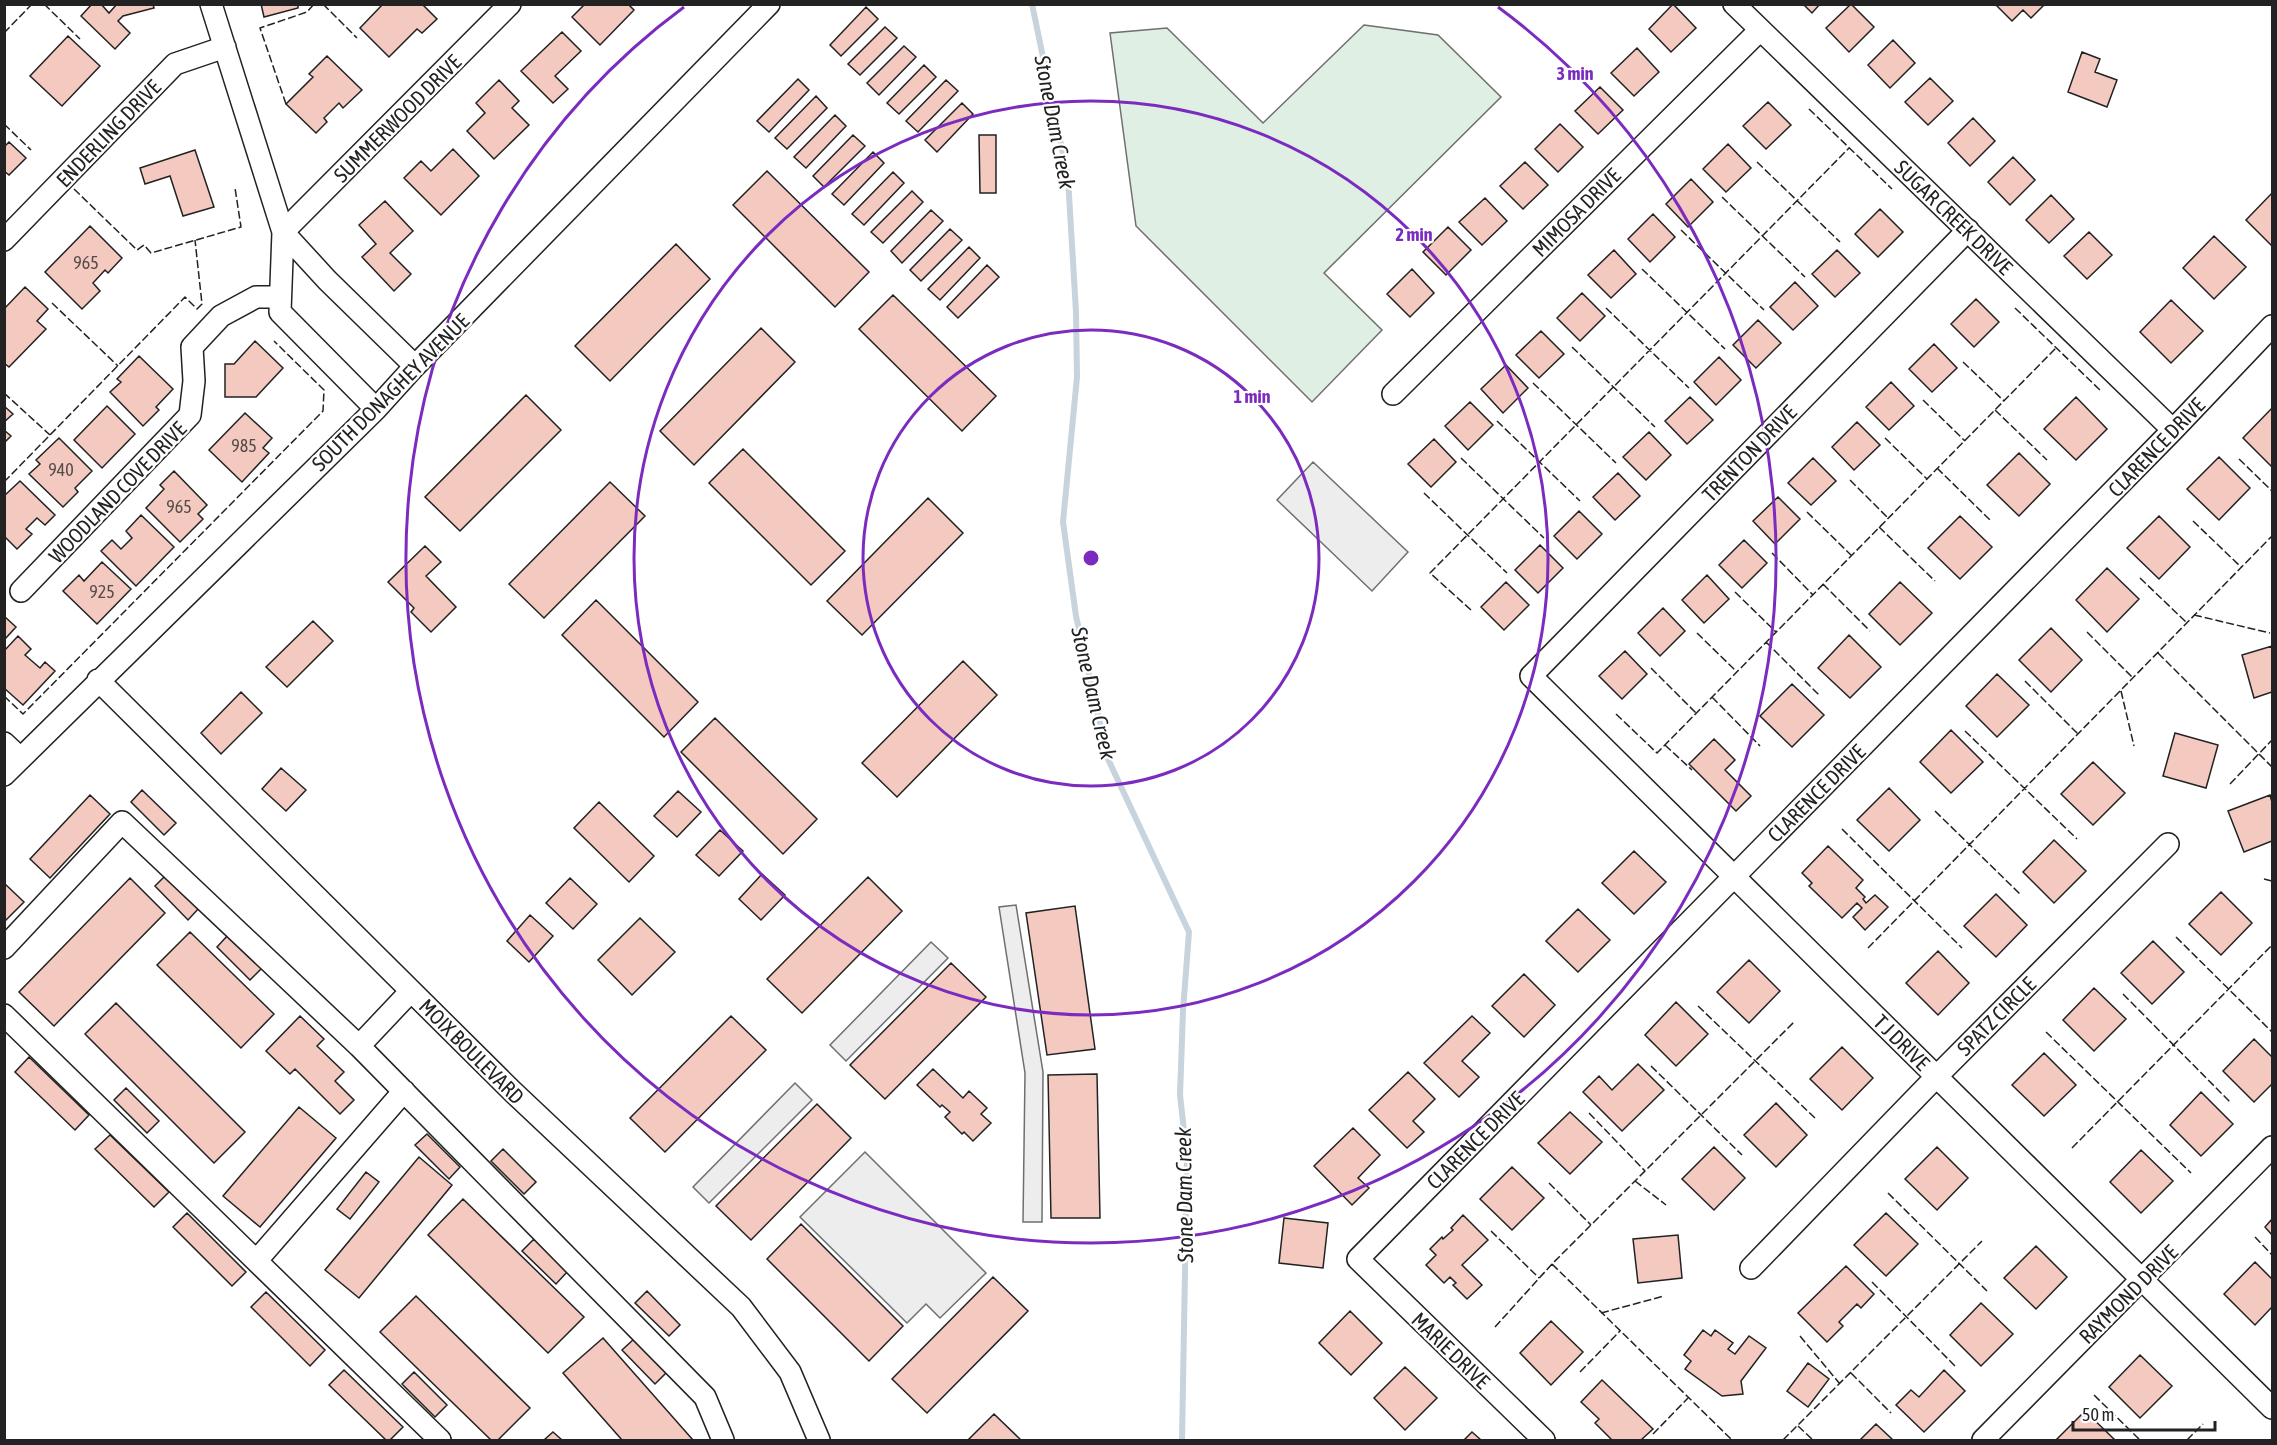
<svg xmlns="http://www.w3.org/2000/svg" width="2277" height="1445" font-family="'Asap Condensed',sans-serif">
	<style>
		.green { fill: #e0efe3; stroke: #6f6f6f; stroke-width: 1.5 }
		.parking { fill: #ededed; stroke: #6f6f6f; stroke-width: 1.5 }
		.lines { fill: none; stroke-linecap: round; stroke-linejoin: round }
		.stream { stroke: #c7d3dd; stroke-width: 6 }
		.building { fill: #f3c9c0; stroke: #222; stroke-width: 1.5 }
		.minor-casing { stroke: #222; stroke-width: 24 }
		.minor { stroke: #fff; stroke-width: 21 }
		.fence { stroke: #222; stroke-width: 1.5; stroke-dasharray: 8 3; stroke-linecap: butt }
		.ring { fill: none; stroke: #7b2cbf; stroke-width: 3 }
		.labels { text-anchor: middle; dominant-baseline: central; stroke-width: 4.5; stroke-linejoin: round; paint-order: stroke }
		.number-label { font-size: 18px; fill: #564c4a }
		.street-label { font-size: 21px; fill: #222; stroke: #fff }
		.water-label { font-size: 22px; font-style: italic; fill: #222; stroke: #fff }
		.centre { fill: #7b2cbf; stroke: #fff; stroke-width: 3 }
		.ring-label { font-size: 18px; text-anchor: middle; font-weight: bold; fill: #7b2cbf; stroke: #fff; stroke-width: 4.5; stroke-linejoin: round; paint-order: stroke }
	</style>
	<rect width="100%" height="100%" fill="#fff"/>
	<!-- green -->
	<path class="green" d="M1364,25L1438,35L1501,97L1324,273L1382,330L1312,402L1136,226L1110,33L1167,28L1263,123Z"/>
	<!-- parking -->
	<path class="parking" d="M1313,462L1408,552L1372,591L1277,500Z
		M1016,905L1043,1072L1042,1222H1023L1025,1073L999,907Z
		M931,942L948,958L846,1061L830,1045Z
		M795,1083L812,1100L709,1203L693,1187Z
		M865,1152L986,1273L940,1318L926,1304L907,1323L800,1217Z"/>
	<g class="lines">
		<!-- stream -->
		<path class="stream" d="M1032,4L1068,178L1076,312L1077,377L1063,522L1076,616L1108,759L1189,932L1183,1011L1180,1095L1187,1158L1182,1440"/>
	</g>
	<!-- building -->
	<path class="building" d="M92,4H101L109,13L117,4H153L154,8L123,16L118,21L130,33L115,49L81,16Z
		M261,4H298V8L264,17Z
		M383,4H422L437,19L422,33L417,29L389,57L360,28Z
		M585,4H631L630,6L634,10L600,45L572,17Z
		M1673,4L1696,28L1671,52L1649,29Z
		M1803,4H1820L1812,13Z
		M1851,4L1874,27L1849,52L1826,28Z
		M1995,4H2045L2031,18L2023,10L2012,21Z
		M866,7L878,19L841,56L830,45Z
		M885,27L897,38L860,75L848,64Z
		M562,32L581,51L555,76L568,89L553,103L521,71Z
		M68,36L100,66L62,106L30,76Z
		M1893,40L1915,63L1890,88L1868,65Z
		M904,46L916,57L879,95L867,83Z
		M1637,48L1659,72L1634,96L1611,73Z
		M2082,52L2100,59L2095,72L2117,80L2107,107L2068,92Z
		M327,56L362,90L343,108L339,103L324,118L327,122L316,133L286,104L313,77L309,74Z
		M924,65L936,77L899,114L887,103Z
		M1930,78L1953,101L1928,125L1905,102Z
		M798,79L809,90L769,132L757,121Z
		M499,80L519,101L512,108L529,125L494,159L467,131L485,113L476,103Z
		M946,80L958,91L918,132L906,121Z
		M1600,87L1623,110L1598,134L1575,111Z
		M816,96L827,108L787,149L775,138Z
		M1768,102L1791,125L1766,149L1743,126Z
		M962,103L973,114L937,152L925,140Z
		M835,115L846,126L806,168L794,157Z
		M1973,118L1995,141L1970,166L1948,143Z
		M1560,124L1583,147L1558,172L1535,149Z
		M853,135L865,146L824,187L813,176Z
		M979,135H996V193H980Z
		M9,142L26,158L9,175L4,171V147Z
		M1728,144L1751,168L1726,192L1703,169Z
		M453,149L479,176L441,215L404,178L421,161L431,171Z
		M195,150L214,207L183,216L170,176L145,184L140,168Z
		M873,152L884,163L844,205L832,194Z
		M2013,157L2035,180L2010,205L1988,182Z
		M1525,162L1548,185L1523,209L1500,186Z
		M767,171L869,272L835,307L733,205Z
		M893,172L904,183L864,225L852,214Z
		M1691,179L1713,202L1688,227L1666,204Z
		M912,191L923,202L883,243L871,232Z
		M2272,193V246L2246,220Z
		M2051,195L2074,219L2049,243L2026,220Z
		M1485,198L1507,221L1482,245L1459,222Z
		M385,201L413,231L390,253L411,274L394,291L362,257L376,244L359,225Z
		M1880,209L1903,232L1878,257L1855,234Z
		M931,210L943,221L902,263L891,251Z
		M1653,214L1675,237L1650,262L1628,239Z
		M90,226L122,258L108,273L105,270L93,283L100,291L82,309L45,272Z
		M1448,227L1471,250L1446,275L1423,252Z
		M950,229L962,240L921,281L910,270Z
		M2089,232L2112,255L2087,279L2064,256Z
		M2214,236L2246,267L2214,299L2183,268Z
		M676,244L710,279L610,381L575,346Z
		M969,247L980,258L940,300L928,289Z
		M1614,250L1636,274L1611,298L1588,275Z
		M1837,250L1860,273L1835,297L1812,274Z
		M987,265L999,277L958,318L947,307Z
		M1412,269L1434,293L1410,317L1387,294Z
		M1795,282L1818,306L1793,330L1770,307Z
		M25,287L48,309L37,321L46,329L9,367L4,363V309Z
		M1582,293L1605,316L1580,341L1557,318Z
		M893,295L996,396L962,431L859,329Z
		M1976,299L1999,322L1974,347L1951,324Z
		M2171,300L2203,331L2171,363L2140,332Z
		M1758,320L1781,343L1756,368L1733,345Z
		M761,328L795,362L694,465L660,431Z
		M1541,331L1564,354L1539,378L1516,355Z
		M255,341L283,368L256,397H225V364H234Z
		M1934,344L1957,368L1932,392L1909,369Z
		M139,356L173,389L156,407L159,410L143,426L110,392L121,382L117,379Z
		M1719,357L1741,380L1716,405L1694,382Z
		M1506,365L1528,388L1503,413L1481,389Z
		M1891,382L1914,406L1889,430L1866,407Z
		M526,395L561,430L460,531L425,497Z
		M1690,397L1713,420L1687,444L1665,421Z
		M2076,397L2107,429L2076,460L2044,429Z
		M1470,402L1493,425L1468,450L1445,426Z
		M4,406L13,414L4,422Z
		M107,406L135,434L102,468L74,440Z
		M2272,408V467L2243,438Z
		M245,413L272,438L263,448L269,453L242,482L209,450Z
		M1857,422L1880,445L1854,470L1832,447Z
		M4,430L11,436L4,443Z
		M1649,432L1671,455L1646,480L1623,457Z
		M59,438L92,471L75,488L78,492L63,507L29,474L40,464L36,460Z
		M1434,439L1456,462L1431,487L1408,464Z
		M743,449L845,551L811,585L709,483Z
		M2019,453L2050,484L2019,516L1987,485Z
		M2219,457L2250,488L2219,520L2187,489Z
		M1813,458L1836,481L1811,505L1788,483Z
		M174,471L207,505L198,514L203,519L180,542L146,508L164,489L160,485Z
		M1618,473L1640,496L1615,520L1593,497Z
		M20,481L55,515L45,525L37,518L26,529L32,534L17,549L4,536V496Z
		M610,482L645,516L544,618L509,584Z
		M1778,497L1800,519L1775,544L1753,521Z
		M928,498L963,533L862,635L827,601Z
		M1579,511L1602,534L1577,559L1554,536Z
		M141,515L174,547L136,586L101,551L112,540L121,549L132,538L126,531Z
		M1960,516L1992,547L1960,579L1928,548Z
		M2159,516L2190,547L2159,579L2127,548Z
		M1744,540L1767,563L1742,588L1719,565Z
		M1540,545L1563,568L1538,593L1515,570Z
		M425,546L441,562L426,576L456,607L431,632L411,612L414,608L388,582Z
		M102,562L131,589L97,624L63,591L79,575L84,581Z
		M2107,568L2139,599L2107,632L2076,600Z
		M1707,575L1729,599L1704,623L1682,600Z
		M1506,582L1529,605L1504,630L1481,607Z
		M1900,582L1932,613L1900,645L1869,614Z
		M596,600L698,702L664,737L562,635Z
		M1663,608L1685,631L1660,656L1638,633Z
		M4,616L16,627L4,640Z
		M313,621L333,641L287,687L266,667Z
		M2051,628L2082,660L2051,692L2019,660Z
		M1849,635L1881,667L1850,698L1818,668Z
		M18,636L31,649L25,655L40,668L45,662L55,671L23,705L4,688V651Z
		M2272,646V692L2254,698L2242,655Z
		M1625,651L1647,674L1622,699L1599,676Z
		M963,661L997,695L897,797L862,763Z
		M1997,674L2029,705L1997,737L1966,706Z
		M1792,684L1824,715L1792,747L1760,716Z
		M241,692L262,713L221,754L201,733Z
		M715,718L817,819L783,854L681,752Z
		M1951,730L1983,762L1951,793L1920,762Z
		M2175,733L2218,745L2206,788L2163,776Z
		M1714,739L1735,760L1725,770L1751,796L1736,811L1689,764Z
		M2093,762L2125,793L2093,825L2061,794Z
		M281,768L306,790L286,811L262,789Z
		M1889,788L1920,820L1889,851L1857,820Z
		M142,790L176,823L164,835L131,802Z
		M678,791L701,812L677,837L654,816Z
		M90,795L110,814L50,878L30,859Z
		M2270,795L2272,802V841L2244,852L2228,811Z
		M599,802L654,856L629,882L574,828Z
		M720,830L743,851L719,876L696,855Z
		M2054,840L2086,871L2054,903L2023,872Z
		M1828,846L1863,880L1856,888L1865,897L1863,899L1866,903L1875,895L1888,907L1865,930L1853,917L1862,908L1857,903L1842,918L1809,886L1812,883L1802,873Z
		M1634,851L1666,882L1634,914L1602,883Z
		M762,874L785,895L761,920L739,899Z
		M166,875L199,908L188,920L155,886Z
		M868,877L902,911L802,1013L767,979Z
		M130,878L165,913L54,1026L19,992Z
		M570,878L597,904L573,929L546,903Z
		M4,883L24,902L4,922Z
		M2221,892L2252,923L2221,955L2189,924Z
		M1996,894L2027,925L1996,957L1964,926Z
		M1075,906L1095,1049L1047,1055L1026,913Z
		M1578,909L1610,940L1578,972L1546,941Z
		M530,915L553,936L529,962L507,941Z
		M640,918L675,952L632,995L598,960Z
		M190,932L274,1014L241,1048L157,965Z
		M228,935L262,968L250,980L217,947Z
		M2153,941L2184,972L2152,1004L2121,973Z
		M1938,951L1969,983L1938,1015L1906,983Z
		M1749,960L1780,991L1749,1023L1717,992Z
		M951,963L986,997L885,1099L850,1065Z
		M1524,974L1555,1005L1524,1037L1492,1006Z
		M2094,988L2126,1019L2094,1051L2063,1020Z
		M1676,1002L1708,1034L1676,1066L1645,1035Z
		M116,1003L245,1132L214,1163L85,1034Z
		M300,1016L324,1039L317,1046L344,1072L335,1081L354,1100L340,1114L295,1069L290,1074L266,1051Z
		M731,1016L766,1050L665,1152L630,1118Z
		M1472,1016L1490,1033L1462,1061L1479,1077L1459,1097L1424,1063Z
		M2254,1039L2272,1057V1084L2254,1102L2223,1071Z
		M1842,1047L1873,1078L1842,1110L1810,1079Z
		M2044,1053L2076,1085L2044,1116L2012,1085Z
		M29,1057L89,1115L75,1130L15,1072Z
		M1638,1064L1664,1090L1622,1131L1583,1092L1599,1076L1612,1090Z
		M933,1069L963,1098L969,1091L987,1108L981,1114L991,1123L973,1141L964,1132L962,1134L945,1117L950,1112L942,1105L940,1107L917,1085Z
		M1408,1072L1435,1099L1413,1121L1424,1132L1407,1148L1369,1110Z
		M1097,1074L1100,1218H1051L1048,1075Z
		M126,1088L159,1121L147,1133L114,1100Z
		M2201,1092L2233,1124L2201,1156L2170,1125Z
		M1776,1103L1807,1135L1776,1167L1744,1135Z
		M817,1104L851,1138L751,1240L716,1206Z
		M299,1107L336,1138L260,1227L223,1196Z
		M1570,1112L1602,1142L1570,1174L1538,1143Z
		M1353,1128L1380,1155L1358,1178L1369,1188L1352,1205L1314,1166Z
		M427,1134L460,1167L449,1179L415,1145Z
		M110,1135L169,1192L154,1207L95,1149Z
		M1714,1147L1745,1178L1714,1210L1682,1179Z
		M1937,1147L1968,1178L1937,1210L1905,1179Z
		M503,1149L536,1182L524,1194L491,1161Z
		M2141,1150L2173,1181L2141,1213L2110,1182Z
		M419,1157L452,1185L359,1298L325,1270Z
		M1512,1167L1544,1198L1512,1230L1480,1199Z
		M366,1172L379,1182L350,1219L337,1209Z
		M463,1199L584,1317L548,1353L428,1235Z
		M187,1213L246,1272L232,1286L173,1227Z
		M1886,1213L1918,1244L1886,1276L1854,1245Z
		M1463,1215L1488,1240L1462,1265L1482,1285L1467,1299L1453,1285L1456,1283L1450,1277L1444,1283L1426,1265L1436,1255L1430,1249L1442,1237L1443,1239L1453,1230L1451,1228Z
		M1284,1218L1328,1223L1323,1268L1279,1263Z
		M2272,1219V1235L2265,1227Z
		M801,1224L903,1326L869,1361L767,1259Z
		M1678,1235L1682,1278L1638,1283L1633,1239Z
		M534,1239L567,1272L556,1284L522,1251Z
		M2036,1246L2067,1277L2036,1309L2004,1278Z
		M2255,1262L2272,1279V1307L2255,1325L2224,1294Z
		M1846,1266L1874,1294L1861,1308L1857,1304L1839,1322L1843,1326L1827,1342L1798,1313Z
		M993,1277L1028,1311L927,1413L892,1379Z
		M647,1291L680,1325L669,1336L635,1303Z
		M266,1292L325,1350L310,1366L251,1307Z
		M416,1296L530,1408L498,1440H491L380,1332Z
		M1981,1303L2013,1334L1981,1366L1950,1335Z
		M1350,1311L1382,1343L1351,1375L1319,1343Z
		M1551,1321L1583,1352L1551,1385L1520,1353Z
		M1703,1330L1711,1336L1715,1330L1733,1343L1728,1349L1735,1354L1749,1336L1766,1348L1741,1381L1743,1394L1722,1396L1685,1369L1691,1361L1684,1355Z
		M603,1338L693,1440H622L563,1373Z
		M634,1339L667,1372L655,1384L622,1350Z
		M2140,1355L2172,1386L2140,1418L2109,1387Z
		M1808,1363L1829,1379L1808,1407L1787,1391Z
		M1405,1367L1437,1398L1405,1430L1374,1398Z
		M344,1370L403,1427L390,1440H386L329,1385Z
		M1944,1370L1965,1391L1924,1432L1896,1405L1911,1390L1919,1397Z
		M414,1372L447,1405L435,1417L402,1384Z
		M1602,1380L1653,1429L1641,1440H1609L1611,1439L1595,1423L1599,1419L1581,1402Z
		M2085,1411L2115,1440H2056Z
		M994,1414L1021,1440H968Z
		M1876,1424L1893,1440H1860Z
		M553,1432L562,1440H544Z
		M1472,1432L1481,1440H1464Z"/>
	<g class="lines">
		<defs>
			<path id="minor" d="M211,4L283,232L280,312L376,409
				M1734,4L2173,430
				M1968,230L1531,676L2272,1408
				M283,232L510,4
				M283,232L327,280L415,366
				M4,240L175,64L225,47
				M1393,394L1760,30
				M21,591L190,415L194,381L192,347L221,316L256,297H280
				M98,680L513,1092L741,1307L790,1372L819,1440
				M4,743L20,758
				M4,775L376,409L415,366L769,4
				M4,948L122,822L359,1046L705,1397L723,1440
				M4,1015L440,1440
				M359,1046L411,991
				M257,1260L404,1091
				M1751,1268L1937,1076L2168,844
				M1544,1440L1358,1259L2173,430L2272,326
				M1983,1440L2272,1147"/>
		</defs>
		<!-- minor casing -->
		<use href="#minor" class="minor-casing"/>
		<!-- minor -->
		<use href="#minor" class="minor"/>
		<!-- fence -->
		<path class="fence" d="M44,4L80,39
			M323,4L357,38
			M4,33L32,4
			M286,104L260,28L307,12L314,4
			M1809,109L1892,189
			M4,124L31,150
			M1757,162L1840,242
			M74,189L137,250L144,245L151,253L241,227L235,188
			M1722,197L1805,277
			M1681,230L1764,310
			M1642,269L1725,349
			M52,303L118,366
			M1606,308L1689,388
			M2015,308L2102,392
			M1572,347L1655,427
			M1963,362L2004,401
			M1533,383L1616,463
			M4,393L50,435
			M1923,400L1965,441
			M1995,410L2047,460
			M1497,421L1580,501
			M1885,438L1927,479
			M1461,458L1544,538
			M2239,459L2272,491
			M1937,468L1990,520
			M1850,480L1888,518
			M4,482L185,297L197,309L202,304L195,240
			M1424,493L1507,573
			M1807,512L1851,555
			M2193,521L2241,567
			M1879,527L1935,581
			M1772,553L1813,595
			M2140,578L2187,623
			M1823,584L1870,631
			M1735,592L1776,632
			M1471,610L1430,573L1849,148
			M2194,615L2270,633
			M2087,632L2133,678
			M1697,633L1737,672
			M1766,642L1819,695
			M2158,653L2272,767
			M1651,668L1696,713
			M2025,681L2078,734
			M2121,691L2134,746
			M4,696L23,714L323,411L324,390L274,341
			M1712,697L1760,746
			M1616,714L1657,753L2056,348
			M1965,731L2077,839
			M1665,745L1692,770
			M2230,784L2272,740
			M1935,811L2020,894
			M1842,829L1962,948
			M2264,879L2272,881
			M2176,937L2272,1032
			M1868,948L2272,536
			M2123,994L2230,1102
			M1698,1006L1817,1120
			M2046,1032L2191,1173
			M1651,1066L1742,1155
			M1589,1113L1645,1171
			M2072,1148L2272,945
			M1635,1181L1666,1205
			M1549,1183L1591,1225
			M1888,1193L1987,1291
			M1491,1231L1539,1278
			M2255,1237L2272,1255
			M1552,1264L1732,1440
			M1872,1282L1957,1368
			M1601,1313L1664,1296
			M1495,1327L1552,1264L1794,1022
			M1800,1336L1840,1384
			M1580,1372L1620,1331
			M1851,1373L1891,1413
			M2094,1395L2140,1440
			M1798,1426L1813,1440
			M1653,1434L1688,1398
			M1783,1440L1982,1241
			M2187,1440L2203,1424"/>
	</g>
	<!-- distance rings -->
	<g class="ring">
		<circle cx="1091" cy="558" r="228"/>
		<circle cx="1091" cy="558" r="457"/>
		<path d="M1498 7A685 685 0 1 1 684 7"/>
	</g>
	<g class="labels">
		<!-- number labels -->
		<g class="number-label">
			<text x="86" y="262">965</text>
			<text x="244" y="445">985</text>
			<text x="61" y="469">940</text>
			<text x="179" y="506">965</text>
			<text x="102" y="591">925</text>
		</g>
		<!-- street labels -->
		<g class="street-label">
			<text transform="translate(397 118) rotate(-45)">SUMMERWOOD DRIVE</text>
			<text transform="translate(108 133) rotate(-46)">ENDERLING DRIVE</text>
			<text transform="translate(1576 212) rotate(-45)">MIMOSA DRIVE</text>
			<text transform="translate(1954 217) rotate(44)">SUGAR CREEK DRIVE</text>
			<text transform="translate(390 392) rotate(-45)">SOUTH DONAGHEY AVENUE</text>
			<text transform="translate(2156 447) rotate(-46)">CLARENCE DRIVE</text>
			<text transform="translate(1749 453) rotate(-46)">TRENTON DRIVE</text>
			<text transform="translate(117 492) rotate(-46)">WOODLAND COVE DRIVE</text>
			<text transform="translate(1816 793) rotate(-45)">CLARENCE DRIVE</text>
			<text transform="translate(1996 1016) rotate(-45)">SPATZ CIRCLE</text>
			<text transform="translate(1902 1042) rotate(45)">T J DRIVE</text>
			<text transform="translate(472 1051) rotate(45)">MOIX BOULEVARD</text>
			<text transform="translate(1475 1140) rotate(-45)">CLARENCE DRIVE</text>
			<text transform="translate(2128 1294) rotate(-45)">RAYMOND DRIVE</text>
			<text transform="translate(1451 1350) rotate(44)">MARIE DRIVE</text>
		</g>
		<!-- water labels -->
		<g class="water-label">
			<text transform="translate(1055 122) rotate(79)">Stone Dam Creek</text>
			<text transform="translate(1094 693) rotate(77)">Stone Dam Creek</text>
			<text transform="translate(1184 1195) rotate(-91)">Stone Dam Creek</text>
		</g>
	</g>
	<circle cx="1091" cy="558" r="9" class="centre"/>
	<g class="ring-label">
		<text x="1575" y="80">3 min</text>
		<text x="1414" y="241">2 min</text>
		<text x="1252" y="403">1 min</text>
	</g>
	<!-- border -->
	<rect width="2277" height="1445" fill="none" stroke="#222222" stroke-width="12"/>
	<!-- scale -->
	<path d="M2073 1421v9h142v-9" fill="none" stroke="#222222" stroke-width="3"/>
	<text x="2082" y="1421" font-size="18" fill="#222222" stroke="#ffffff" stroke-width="4.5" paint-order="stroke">50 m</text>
</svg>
